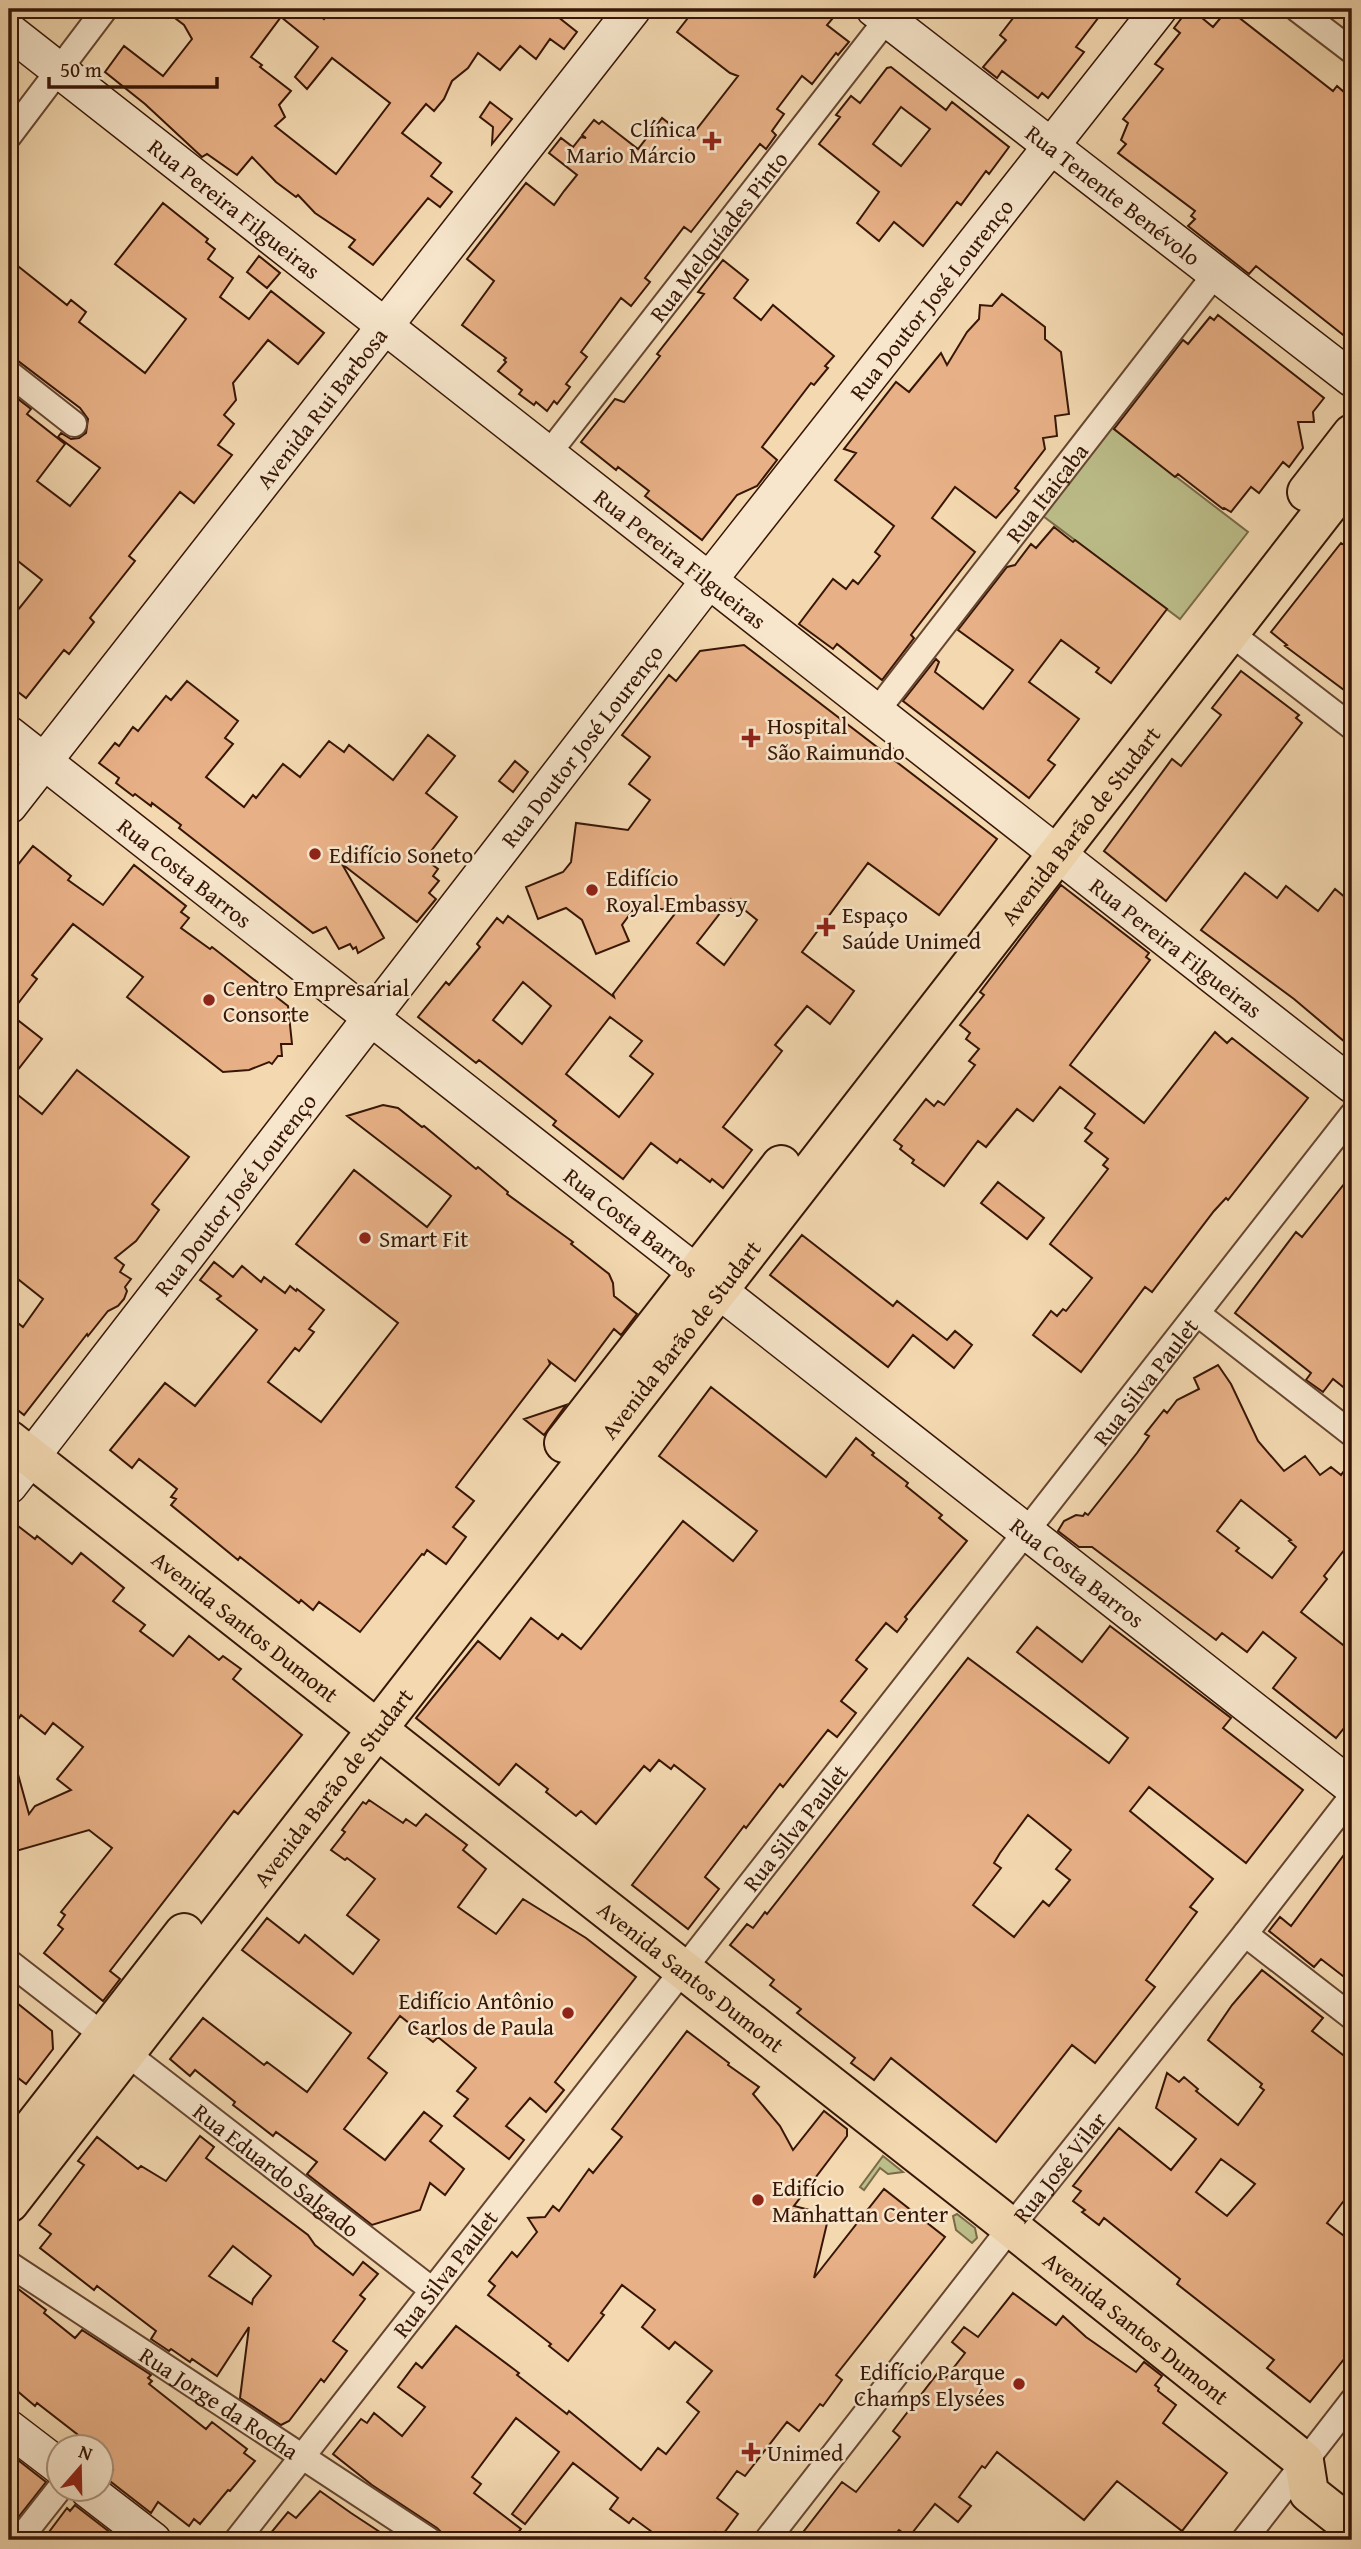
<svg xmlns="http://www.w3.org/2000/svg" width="1361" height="2549" font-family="'Gentium Book Plus',serif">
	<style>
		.green { fill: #bcbe8a; stroke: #7a6a48; stroke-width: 2 }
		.building { fill: #e8b086; stroke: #371606; stroke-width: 2; fill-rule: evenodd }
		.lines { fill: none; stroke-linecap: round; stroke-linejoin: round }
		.street-casing { stroke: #664630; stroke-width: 28 }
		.secondary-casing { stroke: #371606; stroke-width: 38 }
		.primary-casing { stroke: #371606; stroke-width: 42 }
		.street { stroke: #f7e6cc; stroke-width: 24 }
		.secondary { stroke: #f7e6cc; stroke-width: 35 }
		.primary { stroke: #f3d8b0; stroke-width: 38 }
		.poi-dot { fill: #8f2418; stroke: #f7e6cc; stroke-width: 2.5 }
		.labels { text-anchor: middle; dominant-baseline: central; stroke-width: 5; stroke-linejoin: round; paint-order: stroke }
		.poi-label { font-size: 23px; fill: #371606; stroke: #f7e6cc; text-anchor: start }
		.street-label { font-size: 23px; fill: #371606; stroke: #f7e6cc }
	</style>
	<rect width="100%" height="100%" fill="#f3d8b0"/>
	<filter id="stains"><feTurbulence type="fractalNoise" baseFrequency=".00286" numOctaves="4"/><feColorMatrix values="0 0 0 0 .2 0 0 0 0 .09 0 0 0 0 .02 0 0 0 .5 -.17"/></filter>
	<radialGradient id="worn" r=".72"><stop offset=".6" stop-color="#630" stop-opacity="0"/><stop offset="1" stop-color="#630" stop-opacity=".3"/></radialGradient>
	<!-- green -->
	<path class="green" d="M1110,426L1248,532L1180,619L1043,516Z
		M883,2156L903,2172L888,2174L880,2168L864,2190L860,2187Z
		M957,2214L975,2228L977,2238L972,2243L956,2230L953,2216Z"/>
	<!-- building -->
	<path class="building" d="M163,9H311L324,19L332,9H548L577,32L564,49L550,39L536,59L520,46L500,70L478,53L468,68L452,81L444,99L434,111L426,104L402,133L441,163L431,176L452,192L440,207L428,198L373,265L349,247L355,240L315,213L298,195L296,197L276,182L252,157L237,175L207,154L202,157L145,104L105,72L124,46L163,76L192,39L184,25ZM281,17L318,47L295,77L307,89L332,58L390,103L336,174L275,126L285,117L279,105L291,91L260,67L262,65L251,57Z
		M695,9H821L833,18L827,25L849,42L838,55L836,53L812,84L802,76L777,109L784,114L772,131L776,135L766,149L760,144L691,232L684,227L645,278L650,282L631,306L621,298L581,352L587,357L566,384L570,387L557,404L554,401L547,411L536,402L534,405L519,394L522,390L498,371L506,362L504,360L506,358L462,325L494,281L467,259L526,183L554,205L564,191L577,175L549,153L561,138L573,147L581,137L586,138L582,135L594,120L599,124L602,121L638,149L662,118L689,139L738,76L730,73L677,32Z
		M1020,9H1105L1076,47L1084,52L1048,98L1042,93L1038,98L1002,71L997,78L983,67L1006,40L1000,35Z
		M1228,9L1333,91L1337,86L1352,99V342L1256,266L1249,274L1188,226L1195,219L1191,216L1195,211L1118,153L1126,144L1121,140L1128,123L1123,119L1163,69L1155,64L1180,33L1174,28L1187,11L1194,17L1196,13L1213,27Z
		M891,67L946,110L952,102L1009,147L989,174L986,171L961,205L957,202L923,246L894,222L879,241L857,223L879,192L819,144L840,117L836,115L851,96L860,103L887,68ZM901,107L930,129L901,166L873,144Z
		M490,102L512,119L492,144L493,127L480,117Z
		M163,203L208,239L206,242L215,249L208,259L233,278L220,297L249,319L271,291L324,333L298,364L268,340L233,383L236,400L224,415L234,424L218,445L232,455L194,503L180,492L129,556L135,561L90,618L94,622L69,654L64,650L26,698L9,685V621L42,580L9,554V392L31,409L27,414L65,444L37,481L70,506L100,468L58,437L61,433L71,439L79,438L86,433L88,419L80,408L18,361L9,358V259L67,305L71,300L86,312L79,322L145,373L186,319L115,264Z
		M259,256L280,273L267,288L247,272Z
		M723,260L748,280L734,298L761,320L773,305L834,356L825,366L828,368L814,385L811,383L762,447L777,460L757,486L737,495L702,540L645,496L649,491L618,467L616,470L581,442L615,399L624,402L643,378L660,356L657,354L704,294L698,292Z
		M1002,294L1045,327V339L1061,352L1069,414L1055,416L1057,436L1043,438L1045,449L1015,488L1019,491L996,518L955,487L932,518L975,552L911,635L914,638L882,680L837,644L833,649L799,624L833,579L846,589L853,580L858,584L880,556L875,552L894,526L835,480L856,453L844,449L896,382L909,392L941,353L947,365L967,332L979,319L980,305L992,306Z
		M1218,315L1324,398L1313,412L1314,422H1298L1303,448L1289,467L1283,462L1259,493L1251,487L1231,512L1224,508L1223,509L1178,474L1175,477L1114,429L1183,340L1188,344L1210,317L1214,320Z
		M1054,527L1073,542L1075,540L1167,609L1111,683L1096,672L1099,668L1061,640L1029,682L1079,719L1048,760L1055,765L1029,798L903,701L936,659L939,662L935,672L983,709L1013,670L958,630L1007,567L1015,565L1031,544L1036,548Z
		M1341,543L1352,550V696L1285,646L1287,645L1271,632Z
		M744,645L997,839L939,915L868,863L802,952L854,991L830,1024L807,1006L775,1045L782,1051L723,1127L752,1150L723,1188L712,1179L710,1182L680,1159L677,1163L651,1143L623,1179L553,1125L556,1121L479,1060L476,1063L418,1017L446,982L449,985L480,947L477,944L497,918L503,923L508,916L614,997L613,994L677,911L636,906L622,925L629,941L596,954L582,920L566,908L538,919L526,887L563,872L571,862L576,823L628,830L650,800L629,784L650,757L622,735L669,675L676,681L700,651ZM731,899L757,920L724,965L697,943ZM523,982L551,1006L522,1044L493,1020ZM610,1017L642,1041L630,1056L653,1074L619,1117L566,1074Z
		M1241,671L1299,715L1296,718L1302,723L1166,901L1104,851L1172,759L1181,766L1221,715L1212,708Z
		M187,681L238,721L225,738L233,744L206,777L244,807L253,795L256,798L283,764L300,777L329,741L344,752L349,745L393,780L428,735L455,756L426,793L457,817L425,859L438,869L433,876L439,881L429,893L436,899L417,922L342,864L384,938L358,953L356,947L353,949L350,944L339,949L326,927L313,933L179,828L181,825L152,803L151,806L135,794L133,796L116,783L119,778L99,763L115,743L119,746L133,727L138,731L166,696L171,700Z
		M515,761L528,772L513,792L499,781Z
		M33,846L71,876L68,880L103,905L134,865L186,906L181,912L189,918L181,928L210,949L212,947L288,1006L292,1044H281L282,1056H278L272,1064L269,1062L249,1070L223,1072L127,997L143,977L73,924L32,975L37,979L10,1014L42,1039L9,1081V876Z
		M1245,873L1277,898L1286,886L1318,911L1335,889L1352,903V1048L1294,999L1201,930Z
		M1061,885L1149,953L1146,957L1150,960L1070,1065L1144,1123L1215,1032L1227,1043L1232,1038L1308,1098L1228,1200L1226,1198L1214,1211L1152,1292L1145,1287L1081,1372L1033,1335L1051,1311L1057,1316L1063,1309L1066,1311L1092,1278L1050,1244L1108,1169L1103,1165L1108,1159L1085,1141L1092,1133L1085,1128L1095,1114L1060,1087L1033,1121L1017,1109L986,1147L978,1141L944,1186L912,1163L914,1160L900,1149L902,1146L894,1140L926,1099L934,1106L938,1101L944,1105L975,1065L969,1061L979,1049L966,1039L970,1033L960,1025L984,995L980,992Z
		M77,1070L189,1157L152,1204L159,1210L136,1241L115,1258L124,1265L120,1272L131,1279L125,1287L127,1291L124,1299L118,1306L108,1311L88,1336L87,1334L24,1415L9,1403V1316L23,1327L43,1299L9,1272V1088L42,1114Z
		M383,1105L398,1108L422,1127L424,1126L476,1169L478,1167L508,1192L507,1194L573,1242L571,1244L609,1274L613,1283L614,1296L637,1314L621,1335L614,1329L575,1381L549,1361L550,1364L456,1487L474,1501L453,1527L466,1537L446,1564L427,1550L424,1555L422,1554L360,1632L319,1602L313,1610L301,1600L299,1603L240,1557L238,1560L171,1505L176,1499L171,1497L177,1489L139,1459L132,1468L110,1450L165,1383L195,1406L257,1330L217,1299L221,1296L200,1280L214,1262L233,1277L242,1266L261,1282L264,1277L285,1293L290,1286L296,1291L297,1289L324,1310L309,1329L314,1332L299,1351L295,1348L268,1382L321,1422L398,1323L296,1244L354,1170L427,1227L451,1196L347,1116Z
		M1352,1174V1394L1333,1379L1323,1392L1306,1380L1311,1373L1235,1313L1296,1232L1302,1237Z
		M998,1182L1044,1218L1027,1239L981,1203Z
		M802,1235L893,1306L897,1301L947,1340L955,1331L972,1345L954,1368L913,1335L888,1367L770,1275Z
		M1218,1365L1231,1384L1258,1441L1284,1471L1305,1456L1320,1475L1331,1467L1341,1475L1352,1460V1540L1324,1576L1327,1579L1301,1612L1352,1652V1718L1336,1738L1273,1688L1296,1658L1263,1632L1247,1652L1222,1633L1216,1640L1092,1547H1079L1058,1531L1064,1521L1076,1515L1083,1516L1085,1513L1088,1515L1137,1453L1149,1436L1145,1434L1164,1410L1167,1413L1177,1400L1199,1389L1194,1378ZM1241,1500L1291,1540L1289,1541L1296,1547L1272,1578L1236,1551L1239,1548L1217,1531Z
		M711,1387L826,1477L856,1438L874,1453L872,1455L908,1483L906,1486L942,1515L939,1518L967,1541L905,1617L907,1619L897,1632L886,1623L856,1660L867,1669L841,1701L856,1713L837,1737L828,1730L783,1787L780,1784L746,1828L744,1826L705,1877L719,1889L688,1929L632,1885L705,1789L674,1765L671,1769L659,1760L650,1771L644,1766L596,1824L581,1811L576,1816L546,1792L548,1789L516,1764L499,1785L416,1718L478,1641L500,1659L531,1618L558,1639L562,1634L581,1649L683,1521L733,1561L757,1531L659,1456Z
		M566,1405L544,1435L524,1419Z
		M18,1526L35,1539L37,1536L72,1564L81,1553L124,1588L113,1601L145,1625L140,1631L173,1656L189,1636L219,1660L223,1656L241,1669L233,1679L302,1735L238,1814L234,1811L110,1971L120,1979L103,2001L44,1953L63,1929L58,1925L65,1915L61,1912L112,1848L89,1830L9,1853V1761L14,1760L29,1814L35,1806L71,1790L57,1779L83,1747L53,1723L45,1734L21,1715L19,1718L9,1709V1539Z
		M1110,1626L1231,1718L1223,1728L1303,1790L1246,1863L1149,1787L1130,1811L1213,1879L1190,1907L1197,1912L1146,1980L1155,1987L1095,2063L1072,2045L996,2142L891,2058L874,2080L851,2063L855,2058L797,2013L801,2009L770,1985L774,1980L730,1945L747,1924L753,1928L765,1912L767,1914L968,1658L1109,1763L1128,1738L1017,1652L1037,1627L1082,1662ZM1028,1815L1071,1850L1056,1869L1070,1880L1049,1906L1043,1901L1014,1937L973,1905L1001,1868L994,1863L1000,1853Z
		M369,1800L403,1823L406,1819L416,1826L426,1814L467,1845L463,1850L486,1869L458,1907L496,1934L523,1899L586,1938L636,1977L555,2082L564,2090L546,2112L530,2098L506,2126L524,2140L509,2159L454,2116L468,2099L457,2091L476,2068L438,2037L433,2042L400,2016L368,2058L387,2073L344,2129L385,2160L424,2112L442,2126L430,2141L464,2169L445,2195L430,2183L420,2210L372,2225L307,2174L317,2162L276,2132L273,2136L233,2105L235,2102L195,2070L190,2076L170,2059L203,2018L264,2065L267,2062L307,2092L351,2033L242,1950L267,1918L299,1943L305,1935L353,1974L379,1940L347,1915L375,1879L347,1858L345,1860L331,1850L345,1832L342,1830L363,1802L366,1804Z
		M1352,1844V1983L1321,1959L1314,1967L1269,1931L1280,1917L1291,1926Z
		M1262,1970L1323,2018L1312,2031L1352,2062V2190L1327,2223L1352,2242V2349L1310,2402L1267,2368L1274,2360L1177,2284L1180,2279L1104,2218L1099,2225L1082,2212L1085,2210L1073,2201L1081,2191L1073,2186L1119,2128L1171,2170L1196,2139L1156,2108L1167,2073L1179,2082L1184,2077L1198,2089L1196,2091L1238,2125L1264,2090L1260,2087L1262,2084L1208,2040L1232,2005ZM1221,2159L1255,2184L1227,2216L1196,2192Z
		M17,2003L52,2031L53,2049L26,2084L9,2071V2013Z
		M687,2031L729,2063L728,2065L759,2087L753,2094L780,2126L793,2150L824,2111L847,2129V2136L794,2206L829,2215L814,2278L884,2189L945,2237L836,2375L842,2380L823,2406L820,2404L799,2431L787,2422L745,2476L737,2471L717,2498L738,2514L721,2537L715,2532L709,2540H663L633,2518L629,2523L610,2509L618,2498L573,2463L525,2524L512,2514L559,2452L516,2418L472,2477L481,2484L474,2493L521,2529L512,2540H444L442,2533L437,2528L372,2485L333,2454L361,2419L367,2423L374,2413L402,2436L425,2407L398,2387L416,2363L422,2368L456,2326L519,2373L517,2375L567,2414L569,2411L641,2470L658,2448L666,2454L699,2412L687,2402L712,2371L675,2342L669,2349L642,2327L655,2310L622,2285L601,2313L604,2315L568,2361L549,2346L551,2344L488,2295L495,2286L489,2281L512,2252L517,2257L537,2232L528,2218L545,2217L553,2206L559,2211L589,2169L593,2173L622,2137L612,2129Z
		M200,2136L214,2147L206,2158L308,2235L315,2245L353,2275L363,2262L378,2274L360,2295L365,2299L333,2341L347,2351L324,2382L321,2379L289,2421L281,2425L240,2398L249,2327L217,2376L192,2359L190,2362L171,2349L169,2351L151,2339L156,2331L97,2286L94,2290L40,2248L51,2234L39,2225L84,2165L78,2161L97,2137L138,2169L141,2166L166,2181ZM233,2246L271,2276L253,2299L252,2304L209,2276Z
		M9,2282L46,2310L44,2313L75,2338L82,2330L151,2375L148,2378L152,2381L149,2384L206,2429L212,2422L247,2449L244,2453L255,2461L230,2491L228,2490L200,2524L194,2519L189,2526L158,2502L151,2513L106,2478L113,2470L102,2462V2447H75L82,2438L37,2403L35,2406L9,2384Z
		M1013,2293L1056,2325L1063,2316L1086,2337L1136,2372L1144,2362L1162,2376L1155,2385L1159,2388L1158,2391L1176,2405L1163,2423L1227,2473L1182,2531L1117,2481L1084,2520L997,2452L985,2468L982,2466L959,2497L971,2506L958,2522L935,2504L909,2537L899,2530L890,2540H797L842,2482L856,2492L900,2437L893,2431L937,2374L944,2380L965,2353L952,2342L964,2327L978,2337Z
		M9,2453L46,2482L9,2529Z
		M320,2491L351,2513L392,2540H265L288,2512L296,2518Z
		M75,2505L76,2506L120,2540H43L67,2508L70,2511Z"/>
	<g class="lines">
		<defs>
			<g id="street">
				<path d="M1297,9L1352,51"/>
				<path d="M9,136L105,9"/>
				<path d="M9,373L74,424"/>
				<path id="s1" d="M549,453L887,19"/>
				<path d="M1229,632L1352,727"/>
				<path id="s2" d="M876,712L1216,273"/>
				<path d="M1198,1314L1352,1434"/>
				<path d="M1245,1934L1352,2017"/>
				<path d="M9,1962L103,2035"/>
				<path id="s3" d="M125,2052L431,2289"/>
				<path id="s4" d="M9,2264L429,2540"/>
				<path d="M19,2540L60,2488"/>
				<path id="s5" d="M237,2540C606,2063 983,1592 1352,1115"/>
				<path id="s6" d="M767,2540L1011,2227L1245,1934L1352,1796"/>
				<path d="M1244,2540L1352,2401"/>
			</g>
			<g id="secondary">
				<path id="s7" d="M874,9L1352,379"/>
				<path id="s8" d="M9,31L1352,1085"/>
				<path id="s9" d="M9,734L1352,1787"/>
				<path id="s10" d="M9,806L633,9"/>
				<path id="s11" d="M9,1486L710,579L1159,9"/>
				<path d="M9,2428L60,2467"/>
				<path d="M88,2490L153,2540"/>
			</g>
			<g id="primary">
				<path d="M1307,492L1352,434"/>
				<path id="s12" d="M9,1440L993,2213L1304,2461L1309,2493L1352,2527"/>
				<path d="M564,1443L781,1165"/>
				<path d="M9,2158L184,1933"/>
				<path id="s13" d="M9,2203L1352,475"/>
			</g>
		</defs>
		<!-- street casing -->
		<use href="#street" class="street-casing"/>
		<!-- secondary casing -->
		<use href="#secondary" class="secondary-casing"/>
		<!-- primary casing -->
		<use href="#primary" class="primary-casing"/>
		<!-- street -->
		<use href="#street" class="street"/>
		<!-- secondary -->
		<use href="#secondary" class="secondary"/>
		<!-- primary -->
		<use href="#primary" class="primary"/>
	</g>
	<!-- markers -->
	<g class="poi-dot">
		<path d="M708.5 130.5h7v7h7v7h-7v7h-7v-7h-7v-7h7z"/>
		<path d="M747.5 727.5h7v7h7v7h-7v7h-7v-7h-7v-7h7z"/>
		<circle cx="315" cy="854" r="7"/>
		<circle cx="592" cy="890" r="7"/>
		<path d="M822.5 916.5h7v7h7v7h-7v7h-7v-7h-7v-7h7z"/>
		<circle cx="209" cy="1000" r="7"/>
		<circle cx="365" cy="1238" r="7"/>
		<circle cx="568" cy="2013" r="7"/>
		<circle cx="758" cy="2200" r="7"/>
		<circle cx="1019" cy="2384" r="7"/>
		<path d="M747.5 2441.5h7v7h7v7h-7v7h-7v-7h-7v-7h7z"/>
	</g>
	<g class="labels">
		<!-- poi labels -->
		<g class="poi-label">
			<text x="696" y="128" text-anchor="end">Clínica<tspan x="696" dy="26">Mario Márcio</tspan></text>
			<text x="767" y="725">Hospital<tspan x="767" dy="26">São Raimundo</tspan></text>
			<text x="329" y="854">Edifício Soneto</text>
			<text x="606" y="877">Edifício<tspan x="606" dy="26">Royal Embassy</tspan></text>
			<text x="842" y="914">Espaço<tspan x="842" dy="26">Saúde Unimed</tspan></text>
			<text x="223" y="987">Centro Empresarial<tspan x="223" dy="26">Consorte</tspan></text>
			<text x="379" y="1238">Smart Fit</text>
			<text x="554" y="2000" text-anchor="end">Edifício Antônio<tspan x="554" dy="26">Carlos de Paula</tspan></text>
			<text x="772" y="2187">Edifício<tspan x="772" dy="26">Manhattan Center</tspan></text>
			<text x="1005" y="2371" text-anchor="end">Edifício Parque<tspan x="1005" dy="26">Champs Elysées</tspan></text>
			<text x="767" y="2452">Unimed</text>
		</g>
		<!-- street labels -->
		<g class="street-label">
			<text stroke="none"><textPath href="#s7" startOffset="303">Rua Tenente Benévolo</textPath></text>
			<text stroke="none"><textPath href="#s8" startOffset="287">Rua Pereira Filgueiras</textPath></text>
			<text stroke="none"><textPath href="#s1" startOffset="275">Rua Melquíades Pinto</textPath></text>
			<text stroke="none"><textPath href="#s11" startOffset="1503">Rua Doutor José Lourenço</textPath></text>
			<text stroke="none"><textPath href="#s10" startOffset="506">Avenida Rui Barbosa</textPath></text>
			<text stroke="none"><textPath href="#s2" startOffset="278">Rua Itaiçaba</textPath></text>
			<text stroke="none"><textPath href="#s8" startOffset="854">Rua Pereira Filgueiras</textPath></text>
			<text stroke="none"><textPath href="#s11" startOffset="936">Rua Doutor José Lourenço</textPath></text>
			<text stroke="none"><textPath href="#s13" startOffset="1745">Avenida Barão de Studart</textPath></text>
			<text stroke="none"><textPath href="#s9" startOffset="224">Rua Costa Barros</textPath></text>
			<text stroke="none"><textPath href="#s8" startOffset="1484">Rua Pereira Filgueiras</textPath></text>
			<text stroke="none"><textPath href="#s11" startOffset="369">Rua Doutor José Lourenço</textPath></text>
			<text stroke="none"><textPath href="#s9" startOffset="791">Rua Costa Barros</textPath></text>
			<text stroke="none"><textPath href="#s13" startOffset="1094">Avenida Barão de Studart</textPath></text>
			<text stroke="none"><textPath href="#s5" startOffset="1472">Rua Silva Paulet</textPath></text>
			<text stroke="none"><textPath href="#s9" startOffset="1358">Rua Costa Barros</textPath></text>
			<text stroke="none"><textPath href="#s12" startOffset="301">Avenida Santos Dumont</textPath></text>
			<text stroke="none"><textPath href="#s13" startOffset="527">Avenida Barão de Studart</textPath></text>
			<text stroke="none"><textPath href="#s5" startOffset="905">Rua Silva Paulet</textPath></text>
			<text stroke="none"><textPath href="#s12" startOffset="868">Avenida Santos Dumont</textPath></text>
			<text stroke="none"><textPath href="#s6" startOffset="474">Rua José Vilar</textPath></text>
			<text stroke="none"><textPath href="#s3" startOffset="192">Rua Eduardo Salgado</textPath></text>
			<text stroke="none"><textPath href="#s5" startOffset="338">Rua Silva Paulet</textPath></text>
			<text stroke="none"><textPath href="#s12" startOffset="1435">Avenida Santos Dumont</textPath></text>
			<text stroke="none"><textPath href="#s4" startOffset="252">Rua Jorge da Rocha</textPath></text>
		</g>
	</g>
	<!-- margin -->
	<rect width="1361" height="2549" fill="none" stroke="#f3d8b0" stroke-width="35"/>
	<rect x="10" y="10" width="1340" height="2528" fill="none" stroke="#371606" stroke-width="3.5"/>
	<rect x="18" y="18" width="1326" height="2514" fill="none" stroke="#371606" stroke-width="2"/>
	<!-- north arrow -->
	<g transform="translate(80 2468) rotate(20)"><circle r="33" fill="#f7e6cc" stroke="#aa937d" stroke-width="2"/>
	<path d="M0-5L12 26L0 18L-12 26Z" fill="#8f2418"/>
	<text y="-10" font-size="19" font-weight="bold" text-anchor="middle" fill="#371606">N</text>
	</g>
	<!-- scale -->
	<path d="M49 77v10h168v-10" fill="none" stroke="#371606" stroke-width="3.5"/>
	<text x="60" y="77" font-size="21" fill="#371606" stroke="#f7e6cc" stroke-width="5" paint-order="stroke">50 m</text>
	<rect width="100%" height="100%" filter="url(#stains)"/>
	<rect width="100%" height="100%" fill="url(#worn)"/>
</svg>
